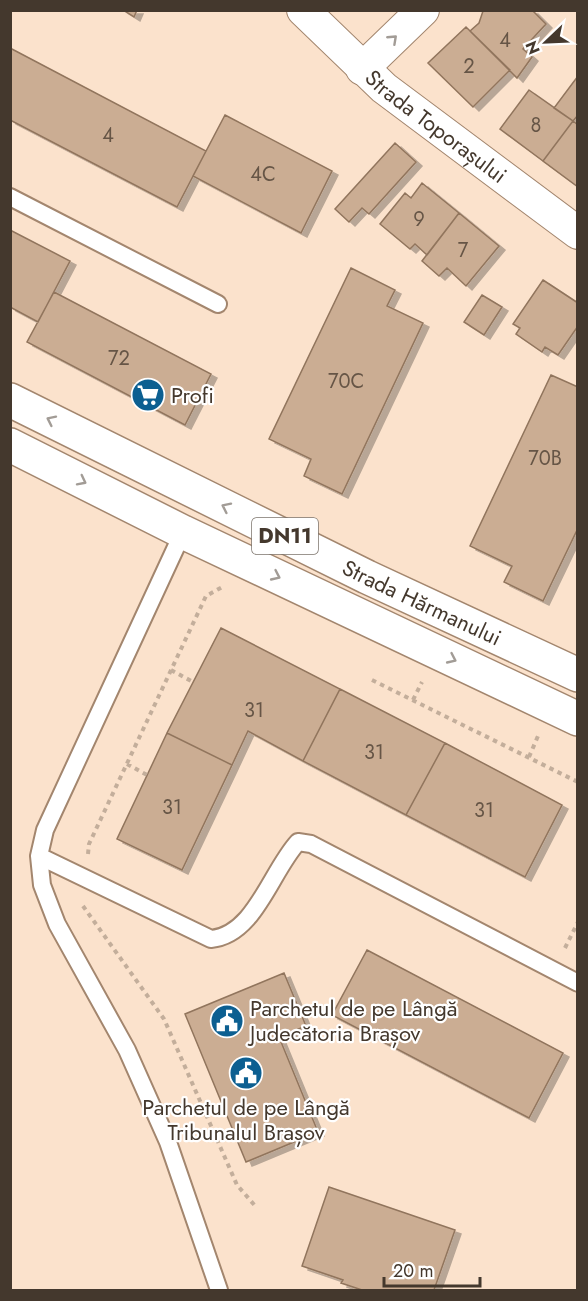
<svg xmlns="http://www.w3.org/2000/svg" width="588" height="1301" font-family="Jost,sans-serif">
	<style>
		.building { fill: #cbad93; stroke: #91755d; stroke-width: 1.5; filter: url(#shadow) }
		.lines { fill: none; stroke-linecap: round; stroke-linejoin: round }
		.service-casing { stroke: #a3866e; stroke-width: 20 }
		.minor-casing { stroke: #a3866e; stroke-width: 34 }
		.primary-casing { stroke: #a3866e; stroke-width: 36 }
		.path { stroke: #c3ae9b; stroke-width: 4; stroke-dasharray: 4.5 4.5; stroke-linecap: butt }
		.service { stroke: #fff; stroke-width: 16 }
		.minor { stroke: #fff; stroke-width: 32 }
		.primary { stroke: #fff; stroke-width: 33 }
		.oneway { stroke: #a29c96 }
		.labels { text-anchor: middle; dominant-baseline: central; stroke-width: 4.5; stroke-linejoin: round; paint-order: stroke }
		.number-label { font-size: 20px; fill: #665546 }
		.shield { fill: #fff; stroke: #7c746c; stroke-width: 1.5 }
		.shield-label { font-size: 21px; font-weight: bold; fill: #44382d }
		.street-label { font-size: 22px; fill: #44382d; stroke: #fff }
		.poi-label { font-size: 22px; fill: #44382d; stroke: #fff; text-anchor: start }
	</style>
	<defs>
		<filter id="shadow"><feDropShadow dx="6" dy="4" stdDeviation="0" flood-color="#0004"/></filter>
	</defs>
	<rect width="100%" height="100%" fill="#fbe2cc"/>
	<!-- building -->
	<path class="building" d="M123,10H137L134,17Z
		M532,10L546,24L523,49L532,57L517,78L470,31L479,23L483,11Z
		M466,27L510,70L473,107L428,63Z
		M10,48L206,151L177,207L10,120Z
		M578,76V115L573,121L554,108Z
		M529,90L573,121L543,161L500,129Z
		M225,115L332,171L301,233L193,176Z
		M573,121L578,125V187L543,161Z
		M395,143L416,162L369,214L362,208L349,222L335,209Z
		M422,183L459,213L427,255L415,244L410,249L380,224L405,193L411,198Z
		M459,213L499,246L466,286L447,268L439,276L422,261Z
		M10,230L70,261L38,322L10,307Z
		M351,268L395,290L387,306L423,323L342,494L304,476L311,459L269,439Z
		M543,280L578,303V326L558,355L545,347L542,352L516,334L520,328L513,324Z
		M54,292L211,374L185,425L27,342Z
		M482,295L502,307L484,335L464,322Z
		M551,375L578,387V528L543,601L504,582L512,566L470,546Z
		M221,628L340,689L303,761L248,731L232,765L167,733Z
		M340,689L445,743L406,815L303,761Z
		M167,733L232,765L182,870L117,839Z
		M445,743L562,805L525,877L406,815Z
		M367,950L563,1053L529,1118L332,1015Z
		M284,973L306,1026L279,1037L318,1132L246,1162L185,1014Z
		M329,1187L455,1230L434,1290H362L341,1283L343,1280L302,1266Z"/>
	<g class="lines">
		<defs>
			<path id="service" d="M10,197L218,304
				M183,532L45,830L39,856L42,885L57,924L127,1050L168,1142L219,1290
				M39,856L211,939C255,935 271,871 298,842L311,844L578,983"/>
			<g id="minor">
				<path id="s1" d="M303,10L384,88L578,233"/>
				<path d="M362,69L423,10"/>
			</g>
			<g id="primary">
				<path id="s2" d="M10,400L367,577L578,675"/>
				<path d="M10,445L183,532L578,719"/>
			</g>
		</defs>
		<!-- service casing -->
		<use href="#service" class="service-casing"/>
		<!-- minor casing -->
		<use href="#minor" class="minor-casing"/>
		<!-- primary casing -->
		<use href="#primary" class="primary-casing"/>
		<!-- path -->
		<path class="path" d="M171,670L193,682
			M372,680L578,782
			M413,700L422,682
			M529,757L538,736
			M127,764L147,775
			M88,854L89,844L206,596L224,586
			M83,906L164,1019L237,1185L257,1208
			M565,948L578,922"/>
		<!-- service -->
		<use href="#service" class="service"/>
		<!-- minor -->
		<use href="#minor" class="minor"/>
		<!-- primary -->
		<use href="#primary" class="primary"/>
	</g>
	<!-- one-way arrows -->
	<defs><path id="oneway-chevron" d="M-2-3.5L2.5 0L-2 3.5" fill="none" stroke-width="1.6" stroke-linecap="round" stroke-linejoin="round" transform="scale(1.5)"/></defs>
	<g class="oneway">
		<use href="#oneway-chevron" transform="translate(393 39) rotate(-43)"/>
		<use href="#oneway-chevron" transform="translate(51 420) rotate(-154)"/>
		<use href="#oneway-chevron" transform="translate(82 481) rotate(27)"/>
		<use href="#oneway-chevron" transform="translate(226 507) rotate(-154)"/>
		<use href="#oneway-chevron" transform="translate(276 576) rotate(25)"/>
		<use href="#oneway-chevron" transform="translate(452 659) rotate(25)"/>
	</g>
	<!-- icons -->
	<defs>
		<symbol id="supermarket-disc" viewBox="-11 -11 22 22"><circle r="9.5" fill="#0c5f91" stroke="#fff"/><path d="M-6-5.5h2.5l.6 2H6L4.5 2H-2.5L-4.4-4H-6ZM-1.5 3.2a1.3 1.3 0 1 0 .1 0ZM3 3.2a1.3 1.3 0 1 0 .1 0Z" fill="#fff"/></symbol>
		<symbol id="civic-disc" viewBox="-11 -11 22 22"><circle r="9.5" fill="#0c5f91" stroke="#fff"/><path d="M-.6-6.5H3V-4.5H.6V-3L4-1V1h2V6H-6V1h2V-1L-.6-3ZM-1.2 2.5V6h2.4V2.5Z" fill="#fff"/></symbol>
	</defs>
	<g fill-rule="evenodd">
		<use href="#supermarket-disc" x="129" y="376" width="38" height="38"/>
		<use href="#civic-disc" x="208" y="1002" width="38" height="38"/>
		<use href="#civic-disc" x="227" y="1054" width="38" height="38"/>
	</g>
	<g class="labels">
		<!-- number labels -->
		<g class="number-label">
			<text x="505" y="40">4</text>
			<text x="469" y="66">2</text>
			<text x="536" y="125">8</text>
			<text x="108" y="135">4</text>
			<text x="263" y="174">4C</text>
			<text x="419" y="219">9</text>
			<text x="463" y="250">7</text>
			<text x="119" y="358">72</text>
			<text x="346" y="381">70C</text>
			<text x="545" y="458">70B</text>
			<text x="254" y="710">31</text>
			<text x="374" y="752">31</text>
			<text x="172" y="807">31</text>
			<text x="484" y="810">31</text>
		</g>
		<!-- shield labels -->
		<rect class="shield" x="252" y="518" width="66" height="36" rx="4.5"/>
		<g class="shield-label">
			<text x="285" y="536">DN11</text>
		</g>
		<!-- street labels -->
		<g class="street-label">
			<text stroke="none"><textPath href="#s1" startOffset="177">Strada Toporașului</textPath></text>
			<text stroke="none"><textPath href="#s2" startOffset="459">Strada Hărmanului</textPath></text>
		</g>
		<!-- poi labels -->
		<g class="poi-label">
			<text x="171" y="395">Profi</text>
			<text x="250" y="1008">Parchetul de pe Lângă<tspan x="250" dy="25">Judecătoria Brașov</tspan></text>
			<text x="246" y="1107" text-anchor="middle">Parchetul de pe Lângă<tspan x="246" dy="25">Tribunalul Brașov</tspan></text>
		</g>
	</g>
	<!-- border -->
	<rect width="588" height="1301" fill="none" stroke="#44382d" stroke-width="24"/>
	<!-- north arrow -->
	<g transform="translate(546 42) rotate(247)" stroke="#ffffff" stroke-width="4.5" paint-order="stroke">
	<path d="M0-4.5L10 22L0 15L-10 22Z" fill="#44382d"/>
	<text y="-9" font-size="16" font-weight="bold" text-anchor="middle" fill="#44382d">N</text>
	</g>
	<!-- scale -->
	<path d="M384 1277v9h96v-9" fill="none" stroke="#44382d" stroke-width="3"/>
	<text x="393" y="1277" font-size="18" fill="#44382d" stroke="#ffffff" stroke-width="4.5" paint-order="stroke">20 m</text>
</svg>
